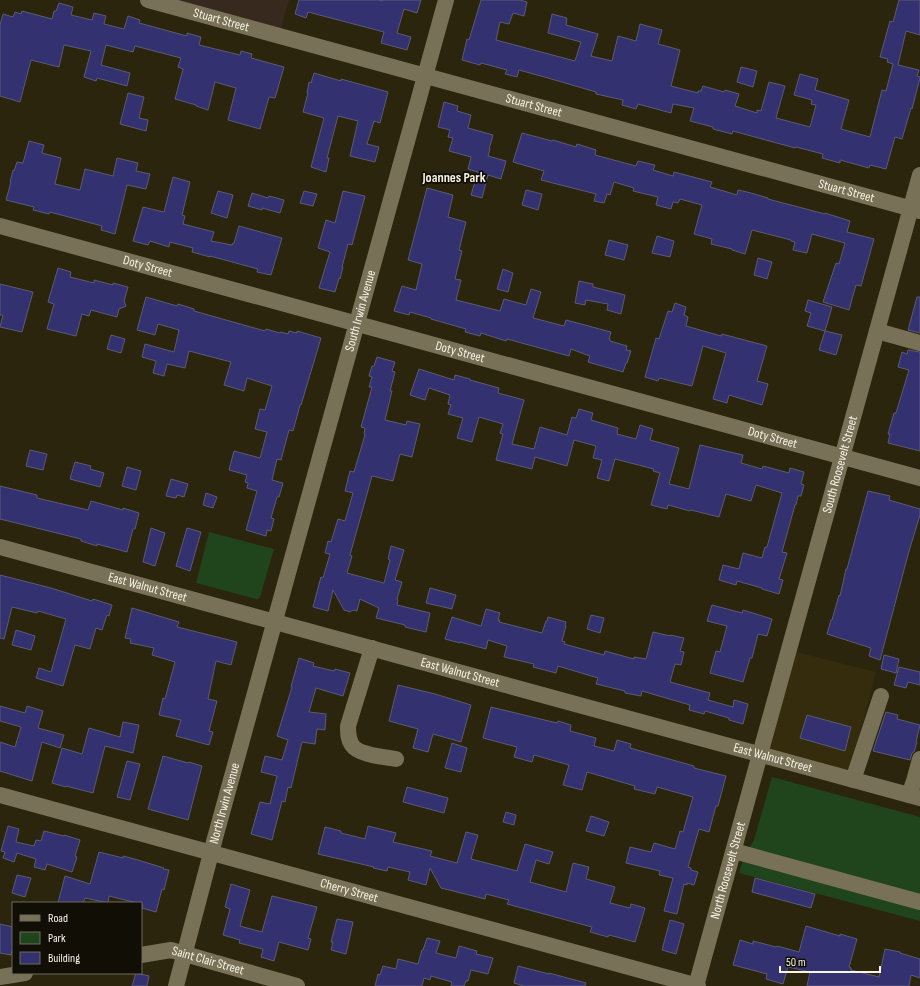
<svg xmlns="http://www.w3.org/2000/svg" width="920" height="986" font-family="'Sofia Sans Condensed',sans-serif">
	<style>
		.built { fill: #342c0c }
		.education { fill: #38291e }
		.green { fill: #20441b }
		.building { fill: #343170; stroke: #5a5b74 }
		.lines { fill: none; stroke-linecap: round; stroke-linejoin: round }
		.minor { stroke: #787157; stroke-width: 16 }
		.labels { text-anchor: middle; dominant-baseline: central; stroke-width: 3.5; stroke-linejoin: round; paint-order: stroke }
		.street-label { font-size: 13px; fill: #f7f3e5; stroke: #110e05 }
		.neighbourhood-label { font-size: 14px; font-weight: bold; fill: #f7f3e5; stroke: #110e05 }
	</style>
	<rect width="100%" height="100%" fill="#2b250d"/>
	<!-- built -->
	<path class="built" d="M789,650L876,672L848,779L760,755Z"/>
	<!-- education -->
	<path class="education" d="M148,0H289L279,36Z"/>
	<!-- green -->
	<path class="green" d="M209,532L274,549L260,597L258,599H256L196,583Z
		M772,777L920,817V921L739,873L744,857L754,840Z"/>
	<!-- building -->
	<path class="building" d="M299,0H378L383,1V0H421L417,13L404,9L397,33L411,37L407,50L381,43L384,32L308,12L306,18L295,14Z
		M481,0H520L527,2L524,16L513,13L509,24L500,22L496,40L575,61L581,42L548,33L552,14L567,18L566,25L598,34L591,56L612,61L618,36L636,41L640,24L662,30L658,44L680,50L671,86L698,93V91H701L703,86L724,92L725,90L739,94L735,106L757,113V110L761,111L769,82L785,86L776,118L810,127L816,105L811,104L812,100L794,95L800,74L818,79L815,90L849,100L841,129L870,137L882,90L886,91L893,64L887,62L888,59L880,57L890,21L893,22L899,0H920V35L906,31L898,65L919,70L917,76L920,77V78L912,109L911,108L902,139L895,137L886,169L870,165L869,168L840,160V163L822,158L823,154L796,147L795,148L733,131L732,134L713,129V127L690,121L694,108L673,104L671,113L638,104L636,109L622,105L623,100L596,94V92L548,78L519,70L517,77L505,74L507,70L481,63L480,65L462,60L467,39L469,40Z
		M59,3L73,7L71,15L92,20L94,13L106,16L104,24L124,29L128,16L140,20L139,23L187,36V33L201,37L199,45L240,55L241,51L252,54L251,58L284,67L275,98L269,97L260,129L228,120L236,88L215,82L208,110L196,106V105L175,99L183,69L178,67L181,58L135,46L133,52L106,45L101,65L130,73L127,86L97,78L96,81L84,77L91,51L64,45L59,67L31,60L20,102L0,96V25L3,14L13,17L15,12L21,14L22,11L52,19L54,11H56Z
		M741,67L757,71L753,87L737,82Z
		M314,73L341,81V79L388,92L380,123L374,121L367,144L379,147L375,162L350,156L358,121L338,116L327,158H329L326,172L311,167L324,118L303,112L308,93H307L309,82L311,83Z
		M128,93L144,97L139,118L148,120L146,131L120,124Z
		M444,102L458,106L457,111L471,115L468,128L493,135L489,149H490L488,156L506,161L501,179L488,175L482,198L471,195L478,172L468,169L471,157L449,151L453,138L448,137L450,130L438,127Z
		M522,133L552,141L553,140L576,147L577,144L596,150L595,155L636,166L638,161L655,165L653,170L673,176L674,172L712,182L710,187L727,192L737,195L738,190L751,193L768,198V199L825,214V213L850,221L847,232L874,239L861,286L856,285L849,310L823,302L836,263L839,264L845,243L812,234L807,253L793,250L795,242L791,241V240L752,230L745,254L732,250V249L711,244L712,239L694,234L702,205L680,199L678,203L673,202L671,209L656,205L658,197L633,191L634,188L614,182L610,195L607,194L604,203L594,201L596,194L541,180L544,171L513,162Z
		M29,141L44,145L42,153L61,158L55,184L80,190L85,169L113,176L117,158L138,163L136,171L150,174L146,189L127,185L115,234L101,230L102,226L50,212L49,214L33,210L34,207L6,200L11,182H10L13,170L14,171L17,162L23,163Z
		M173,177L190,182L182,215L185,216L183,224L214,232L211,241L232,245L233,243H234L239,226L282,238L271,275L257,272L258,269L210,256V257L192,252L193,248L170,242L169,247L150,241L148,245L133,241L143,207L164,212Z
		M427,188L453,195L448,217L466,222L459,250L462,251L455,279L461,280L456,300L500,311L504,299L526,305L531,289L541,292L533,318L564,326L566,320L611,332L609,339H610V341L627,346L626,350L631,351L627,363H626L623,372L588,362L590,356L571,349L569,356L507,339L506,341L481,333L480,336L465,332L466,329L431,319V318L410,312L409,315L394,311L402,286L416,290L422,264L408,260Z
		M526,190L542,194L538,210L522,205Z
		M218,191L233,195L227,218L211,213Z
		M304,191L317,194L313,206L300,203Z
		M343,191L365,196L352,245L348,244L342,267H343L340,279L339,278L335,292L319,288L330,252L318,248L326,220L335,223Z
		M252,193L268,198L269,196L284,200L280,213L262,208V210L248,206Z
		M657,236L674,241L670,257L652,253Z
		M609,240L628,245L624,260L605,255Z
		M758,258L772,262L767,279L754,275Z
		M58,268L71,272L70,277L94,283V280L113,285V283L128,287L124,301L126,306L119,309L117,317L91,310L89,316L82,314L76,336L47,329L54,304L48,302Z
		M503,269L513,273L508,292L497,289Z
		M579,281L593,284V287L625,295L621,314L607,310L608,304L586,300L585,305L575,303Z
		M0,284L33,292L22,332L0,327L3,315H0Z
		M146,297L177,306L178,304L194,309V311L265,331L266,329L280,333L281,332L288,334L289,331L297,333V331L321,338L301,405H300L293,431L289,430L281,460L277,459L272,480L283,483L279,497H277L271,518L274,519L271,531L267,530L266,536L246,530L257,491L247,488L248,483L245,482L247,475L229,470L234,451L260,458L267,432L255,429L260,409L265,410L272,386L247,378L244,391L224,385L231,362L189,351L185,368L167,364L164,376L153,373L156,361L142,357L145,344L174,352L179,330L158,324L155,335L137,330Z
		M917,297H920V333L908,330Z
		M808,300L832,307L825,331L842,335L836,355L819,350L825,331L807,326L811,313L805,311Z
		M675,303L686,307L684,315L688,317L686,326L721,336L722,334L767,346L757,381L768,384L762,405L729,395L727,403L713,399L726,353L703,346L692,386L659,378L658,381L645,377L656,338L659,339L668,311L672,312Z
		M111,335L125,339L121,353L107,349Z
		M908,350L920,352V451L888,443L890,434H888L894,413H896L909,370L898,367L902,352L907,354Z
		M377,357L395,362L392,371L395,372L390,391H392L385,420L406,425L407,421L420,424L412,457L400,454L393,481L372,476L350,555L352,556L347,573L384,583L390,560L388,559L391,546L404,550L395,580L402,582L397,599L398,600L397,605L430,613L426,632L405,627V625L376,618L379,608L360,599L357,611L353,610L350,612L344,610L333,590L328,611L313,607L321,577L323,578L330,554L325,553L328,541L331,542L338,519L345,521L353,493L345,491L350,471L354,472L365,435L364,434L365,428L361,427L372,387H369L372,377L369,376L372,366H374Z
		M419,369L454,380L455,375L470,379V380L499,388L498,393L524,400L512,444L534,449L540,427L567,435L572,417L576,418L579,409L593,413L591,420L618,428L617,434L636,439L640,425L653,429L650,440L679,448L669,484L689,489L700,445L743,455L741,463L762,469L763,466L789,473L790,468L804,472L801,484L804,485L801,496H798L796,505H795L782,552L787,553L779,579L783,580L779,594L762,589V588L737,581L736,585L719,580L723,565L739,569L743,553L762,558L765,547H767L782,493L756,485L751,501L726,494L719,517L691,510L690,511L668,505L667,509L651,505L660,473L653,471L654,469L615,459L609,481L597,478L602,460L593,458L596,446L574,440L567,466L535,457L532,469L496,460L503,434L500,433L503,424L479,417L472,442L457,438L463,418L448,414L451,405L448,404L450,395L429,388L425,400L410,395Z
		M30,450L47,454L43,470L26,466Z
		M75,462L91,466L90,469L104,473L100,487L70,479Z
		M127,467L141,471L136,490L122,486Z
		M171,479L188,484L184,497L177,495L176,498L166,496Z
		M0,486L37,495V498L88,510L91,501L123,510V508L139,513L135,529H133L127,552L97,544V546L81,541V539L0,519Z
		M868,491L890,496L889,500L920,509V515L909,551L880,660L869,656L871,648L827,634L831,620H832L839,595L840,596L846,569H847Z
		M206,493L217,497L213,508L203,505Z
		M151,528L165,533L155,566L143,562Z
		M187,528L201,532L190,571L176,566Z
		M0,575L51,588L92,601L93,599L112,605L109,616L107,615L102,630L96,628L90,649L75,645L63,686L36,678L39,668L51,672L66,619L38,611L37,613L12,607L4,639L0,638Z
		M430,588L456,595L452,609L426,603Z
		M712,605L742,613L743,610L772,619L767,636L758,634L752,658H750L743,682L710,673L716,651L720,652L727,626L707,621Z
		M132,608L179,622L177,627L237,642L231,665L216,661L208,699L217,701L209,731L213,732L209,745L176,736L181,720L159,715L163,698L165,699L175,662L152,655L154,648L130,643L131,639L125,638Z
		M486,609L500,613L498,620H500L499,622L542,633L546,621H547L548,617L566,622L565,626H566L562,641L565,642L564,644L604,655L605,651L634,659V657L646,659L653,632L670,636V635L684,638L680,651L684,652L681,665L675,664L670,682L710,693L708,700L733,707L734,700L748,704L743,724L729,720V718L705,711L704,714L689,710L690,705L642,691L641,696L625,693V691L596,684L598,678L558,666L556,673L533,667L534,664L504,657L507,646L488,640L486,649L460,642V643L445,639L452,617L481,626Z
		M591,615L604,618L600,633L587,629Z
		M16,630L35,636L31,650L12,645Z
		M884,655L899,659L896,673L881,669Z
		M299,658L314,663L313,666L334,671L335,669L350,673L343,696L316,688L309,712L326,714L325,730L317,729L315,744L302,742L291,788L288,787L285,802L282,801L272,840L251,834L260,802L270,804L277,776L261,772L265,756L282,760L288,740L277,736L292,687H291Z
		M899,667L920,672V685L908,682L906,688L894,685Z
		M398,685L435,694L471,705L461,742L433,734L428,752L413,748L418,729L389,721Z
		M0,706L25,713L27,706L43,711L38,728L64,735L60,748L42,742L32,781L0,771V742L15,747L21,727L0,721Z
		M491,707L557,723L558,721L571,725L570,731L596,738L594,746L614,751L617,740L631,744L630,748L694,766V768L726,776L718,806H716L709,832L699,829L688,867L691,868V870L698,872L694,885L687,883V885L684,884L677,914L664,911L673,878L659,875L660,871L626,863L630,847L651,852L654,843L675,849L680,831L683,832L693,797L657,787L655,794L634,789L635,786L587,772L582,790L563,785L569,765L534,755L532,762L514,757L517,747L483,738Z
		M886,712L898,715L897,719L920,725L916,742H917L914,752L912,753L910,760L873,751Z
		M807,715L851,727L845,751L800,738Z
		M123,722L139,725L133,753L105,746L93,793L66,786V787L52,783L62,748L82,754L89,728L120,737Z
		M452,743L467,748L461,772L445,768Z
		M163,756L188,763L189,762L202,766L188,820L148,809Z
		M127,761L140,764L130,800L117,797Z
		M407,787L448,798L444,813L403,802Z
		M506,812L516,815L514,825L503,822Z
		M591,816L609,822L604,836L586,831Z
		M8,826L19,829L16,842L34,846L36,840L41,841L44,831L64,836V835L80,840L75,856L77,857L72,872L47,864L45,870L34,867L36,859L17,853L14,862L3,858L5,852L1,851Z
		M368,826L396,833L393,842L432,851L430,856L457,863L466,832L478,835L471,859L517,871L525,844L553,852L549,864L536,860L530,882L566,892L573,863L589,867L586,879L615,887L610,903L630,908L631,904L645,908L635,942L609,935L608,937L590,932L592,927L507,904L509,900L486,894L485,899L441,888L430,868L426,885L408,880L410,872L388,867L387,871L373,868L374,867L318,854L325,827L341,831V833L365,839Z
		M99,852L123,858V856L138,860L164,868L163,869L169,870L164,890L162,889L156,912L142,908L143,905L141,904V903H137L109,896L108,903L85,898L83,903H58L65,876L90,884Z
		M17,875L31,878L25,897L12,893Z
		M755,878L815,894L811,908L752,892Z
		M231,884L250,890L240,926L262,932L272,896L317,907L308,938L311,939L308,950L279,942L274,961L261,957L263,949L239,943L240,940L223,935L230,909L225,907Z
		M337,919L353,922L346,954L331,950L333,942H331Z
		M670,920L684,924L676,954L662,950Z
		M0,924L13,927V946L11,955L0,953Z
		M806,926L840,936V934L857,939L849,967L851,968V970L879,977L885,949L900,952V953L920,959V978L911,975L909,986H807L810,972L788,967L783,984L766,979L767,974L733,965L740,940L753,944V941L776,947L777,946L799,952Z
		M427,938L440,941L436,953L456,958L459,946L477,951L476,954L493,958L488,974L471,970L468,981H466L464,986H451L452,982L431,976L430,980L424,978L422,986H375L378,974L380,975L383,966L396,969L398,959L418,964L422,950H423Z
		M518,966L549,974V973L586,983L585,986H524L514,983Z
		M136,973L149,976L147,986H132Z"/>
	<g class="lines">
		<!-- minor -->
		<g class="minor">
			<path id="s1" d="M148,0L920,211"/>
			<path id="s2" d="M0,226L920,478"/>
			<path d="M877,331L920,343"/>
			<path id="s3" d="M0,547L920,798"/>
			<path d="M372,648L348,726C348,733 348,739 352,745C358,755 385,757 396,759"/>
			<path d="M853,780L881,696"/>
			<path id="s4" d="M0,795L698,986"/>
			<path d="M909,795L914,781L920,759"/>
			<path d="M734,851L920,902"/>
			<path id="s5" d="M141,955L171,950L297,986"/>
			<path d="M0,977L25,973"/>
			<path id="s6" d="M176,986L215,838L446,0"/>
			<path id="s7" d="M696,986L920,175"/>
		</g>
	</g>
	<g class="labels">
		<!-- street labels -->
		<g class="street-label">
			<text stroke="none"><textPath href="#s1" startOffset="76">Stuart Street</textPath></text>
			<text stroke="none"><textPath href="#s1" startOffset="400">Stuart Street</textPath></text>
			<text stroke="none"><textPath href="#s1" startOffset="724">Stuart Street</textPath></text>
			<text stroke="none"><textPath href="#s2" startOffset="153">Doty Street</textPath></text>
			<text stroke="none"><textPath href="#s6" startOffset="700">South Irwin Avenue</textPath></text>
			<text stroke="none"><textPath href="#s2" startOffset="477">Doty Street</textPath></text>
			<text stroke="none"><textPath href="#s2" startOffset="801">Doty Street</textPath></text>
			<text stroke="none"><textPath href="#s7" startOffset="541">South Roosevelt Street</textPath></text>
			<text stroke="none"><textPath href="#s3" startOffset="153">East Walnut Street</textPath></text>
			<text stroke="none"><textPath href="#s3" startOffset="477">East Walnut Street</textPath></text>
			<text stroke="none"><textPath href="#s3" startOffset="801">East Walnut Street</textPath></text>
			<text stroke="none"><textPath href="#s6" startOffset="189">North Irwin Avenue</textPath></text>
			<text stroke="none"><textPath href="#s7" startOffset="120">North Roosevelt Street</textPath></text>
			<text stroke="none"><textPath href="#s4" startOffset="362">Cherry Street</textPath></text>
			<text stroke="none"><textPath href="#s5" startOffset="69">Saint Clair Street</textPath></text>
		</g>
		<!-- neighbourhood labels -->
		<g class="neighbourhood-label">
			<text x="454" y="177">Joannes Park</text>
		</g>
	</g>
	<!-- legend -->
	<rect x="12" y="902" width="130" height="72" fill="#110e05" stroke="#6d6a5f"/>
	<rect x="20" y="915" width="20" height="6" fill="#787157" stroke="#6d6a5f"/>
	<text x="48" y="922" font-size="12" fill="#f7f3e5">Road</text>
	<rect x="20" y="932" width="20" height="12" fill="#20441b" stroke="#6d6a5f"/>
	<text x="48" y="942" font-size="12" fill="#f7f3e5">Park</text>
	<rect x="20" y="952" width="20" height="12" fill="#343170" stroke="#6d6a5f"/>
	<text x="48" y="962" font-size="12" fill="#f7f3e5">Building</text>
	<!-- scale -->
	<path d="M780 966v6h100v-6" fill="none" stroke="#f7f3e5" stroke-width="2"/>
	<text x="786" y="966" font-size="12" fill="#f7f3e5" stroke="#110e05" stroke-width="3" paint-order="stroke">50 m</text>
</svg>
